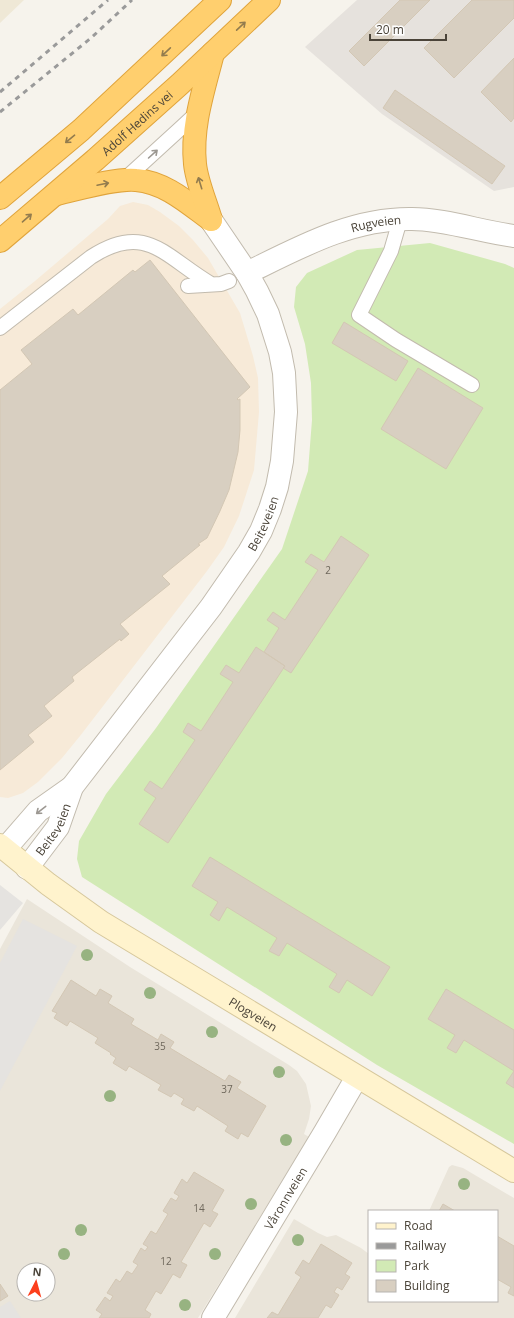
<svg xmlns="http://www.w3.org/2000/svg" width="514" height="1318" font-family="'Open Sans',sans-serif">
	<style>
		.residential { fill: #eae5da; fill-rule: evenodd }
		.commercial { fill: #f7ead8 }
		.industrial { fill: #e6e2dd }
		.education { fill: #efe8d6 }
		.green { fill: #d2eab5 }
		.parking { fill: #e5e3e0 }
		.building { fill: #d8cfc1; stroke: #d3c7b4 }
		.lines { fill: none; stroke-linecap: round; stroke-linejoin: round }
		.lane-casing { stroke: #c2bbae; stroke-width: 16 }
		.street-casing { stroke: #c2bbae; stroke-width: 24 }
		.secondary-casing { stroke: #d6c79b; stroke-width: 24 }
		.highway-casing { stroke: #e0a43c; stroke-width: 24 }
		.lane { stroke: #fff; stroke-width: 14 }
		.street { stroke: #fff; stroke-width: 22 }
		.secondary { stroke: #fff3cd; stroke-width: 22 }
		.highway { stroke: #ffcf6e; stroke-width: 22 }
		.rail { stroke: #9a9a9a; stroke-width: 3; stroke-dasharray: 5 5; stroke-linecap: butt }
		.tree { fill: #97b381 }
		.oneway { stroke: #937c4e }
		.oneway2 { stroke: #9c9892 }
		.labels { text-anchor: middle; dominant-baseline: central; stroke-width: 3; stroke-linejoin: round; paint-order: stroke }
		.number-label { font-size: 10px; fill: #6e675b }
		.street-label { font-size: 12px; fill: #4b4439; stroke: #fff }
	</style>
	<rect width="100%" height="100%" fill="#f6f3ec"/>
	<!-- residential -->
	<path class="residential" d="M27,899L130,967L289,1065L297,1071L306,1084L311,1106L309,1119L304,1134L309,1137L198,1318H0V949ZM24,1270H48V1294H24Z
		M452,1165L463,1168L514,1198V1318H235L294,1219L318,1233L327,1237L336,1235L361,1248L369,1254V1301H497V1211H429L449,1167Z"/>
	<!-- commercial -->
	<path class="commercial" d="M133,202L148,205L160,212L179,226L193,240L208,258L240,313L253,356L258,378L259,412L254,470L239,516L224,547L207,571L80,736L62,758L38,782L23,793L8,798L0,797V309L35,281L108,219L120,206Z"/>
	<!-- industrial -->
	<path class="industrial" d="M357,0H514V187L494,191L382,114L305,47Z"/>
	<!-- education -->
	<path class="education" d="M0,0H24L0,23Z"/>
	<!-- green -->
	<path class="green" d="M430,243L505,264L514,268V1144L377,1065L82,877L77,859L79,841L106,794L156,728L282,549L308,471L312,420L311,383L305,344L294,307L296,287L307,273L357,250Z"/>
	<!-- parking -->
	<path class="parking" d="M0,885L23,903L0,930Z
		M23,919L77,946L0,1091V963Z
		M10,1301L21,1318H0V1307Z"/>
	<!-- building -->
	<path class="building" d="M400,0H430L364,66L349,51Z
		M472,0H514V18L454,78L424,48Z
		M514,58V118L511,122L481,92Z
		M395,90L505,166L492,184L383,108Z
		M150,260L250,387L237,399L238,400L240,399V430L238,452L229,490L220,511L207,538L198,544L200,545L162,576L170,584L120,624L129,634L121,641L120,639L72,677L74,681L44,706L52,716L28,735L34,742L0,770V390L32,364L21,350L73,309L78,315L133,270L135,272Z
		M344,322L408,361L396,381L332,343Z
		M418,368L483,408L446,469L381,429Z
		M341,536L369,555L291,673L283,668L285,666L264,652L279,628L267,620L273,612L285,620L318,570L305,562L311,554L324,562Z
		M256,647L285,666L168,843L139,824L156,798L144,790L150,781L162,789L195,740L183,732L188,723L201,731L233,682L220,674L226,665L239,673Z
		M210,857L390,967L372,996L347,980L339,993L329,987L337,974L287,943L279,956L269,951L277,938L227,907L219,921L210,915L218,902L192,886Z
		M71,980L96,996L100,989L112,996L108,1003L134,1019L131,1024L158,1040L161,1034L174,1042L170,1048L225,1081L229,1075L241,1082L237,1088L266,1106L248,1137L241,1133L238,1139L225,1131L228,1126L197,1106L194,1111L181,1104L184,1099L174,1093L171,1097L158,1090L161,1085L129,1066L126,1071L113,1063L116,1058L110,1054L111,1053L95,1043L98,1038L70,1021L67,1026L54,1018L57,1013L52,1011Z
		M446,989L514,1030V1071L464,1040L456,1053L447,1048L455,1035L428,1019Z
		M514,1071V1088L506,1083Z
		M194,1172L224,1190L212,1211L218,1214L210,1227L204,1223L181,1262L187,1265L180,1278L173,1274L161,1294L156,1291L145,1310L151,1314L149,1318H99L102,1314L96,1310L105,1297L110,1301L113,1296L107,1293L116,1279L120,1282L127,1271L132,1274L138,1265L133,1262L141,1248L145,1251L148,1247L143,1244L151,1231L156,1234L168,1214L163,1211L171,1198L176,1201L179,1196L174,1193L182,1179L187,1183Z
		M443,1204L455,1211H439Z
		M497,1236L514,1246V1296L508,1293L511,1287L497,1279Z
		M321,1244L352,1263L345,1274L350,1277L342,1290L337,1287L334,1292L339,1295L331,1308L326,1305L318,1318H267L272,1312L278,1315L301,1277L295,1273L303,1260L309,1264Z
		M0,1284L8,1296L0,1301Z"/>
	<g class="lines">
		<defs>
			<path id="lane" d="M124,180L182,127L199,111
				M400,220L391,251L359,315L396,340L472,385
				M188,286L221,284L229,281
				M0,328L91,257C146,221 165,257 211,284"/>
			<g id="street">
				<path id="s1" d="M247,273C300,247 352,218 412,219C444,219 482,232 514,236"/>
				<path d="M5,849L38,811L72,787"/>
				<path id="s2" d="M27,868L58,827L72,787L211,607L249,552L261,531L270,509L277,487L282,461L286,412L284,373L280,352L268,314L257,291L247,273L211,220"/>
				<path id="s3" d="M213,1318L325,1132L357,1077"/>
			</g>
			<g id="secondary">
				<path id="s4" d="M0,845L48,884L101,922L514,1171"/>
			</g>
			<g id="highway">
				<path d="M57,194C79,189 115,178 136,180C165,182 189,204 211,220"/>
				<path d="M0,198L81,130L220,0"/>
				<path d="M211,220C206,202 197,183 195,164C191,126 204,89 213,53"/>
				<path id="s5" d="M0,241L95,160L180,84L269,0"/>
			</g>
		</defs>
		<!-- lane casing -->
		<use href="#lane" class="lane-casing"/>
		<!-- street casing -->
		<use href="#street" class="street-casing"/>
		<!-- secondary casing -->
		<use href="#secondary" class="secondary-casing"/>
		<!-- highway casing -->
		<use href="#highway" class="highway-casing"/>
		<!-- lane -->
		<use href="#lane" class="lane"/>
		<!-- street -->
		<use href="#street" class="street"/>
		<!-- secondary -->
		<use href="#secondary" class="secondary"/>
		<!-- highway -->
		<use href="#highway" class="highway"/>
		<!-- rail -->
		<path class="rail" d="M0,92L108,0
			M0,112L91,38L132,0"/>
	</g>
	<!-- trees -->
	<g class="tree">
		<circle cx="87" cy="955" r="6"/>
		<circle cx="150" cy="993" r="6"/>
		<circle cx="212" cy="1032" r="6"/>
		<circle cx="279" cy="1072" r="6"/>
		<circle cx="110" cy="1096" r="6"/>
		<circle cx="286" cy="1140" r="6"/>
		<circle cx="464" cy="1184" r="6"/>
		<circle cx="251" cy="1204" r="6"/>
		<circle cx="81" cy="1230" r="6"/>
		<circle cx="298" cy="1240" r="6"/>
		<circle cx="64" cy="1254" r="6"/>
		<circle cx="215" cy="1254" r="6"/>
		<circle cx="185" cy="1305" r="6"/>
	</g>
	<!-- one-way arrows -->
	<defs><path id="oneway-shaft" d="M-6 0H5M1.5-3L5.5 0L1.5 3" fill="none" stroke-width="1.6" stroke-linecap="round" stroke-linejoin="round"/></defs>
	<g class="oneway">
		<use href="#oneway-shaft" transform="translate(241 26) rotate(-43)"/>
		<use href="#oneway-shaft" transform="translate(166 52) rotate(137)"/>
		<use href="#oneway-shaft" transform="translate(70 139) rotate(140)"/>
		<use href="#oneway-shaft" transform="translate(200 183) rotate(-107)"/>
		<use href="#oneway-shaft" transform="translate(103 184) rotate(-12)"/>
		<use href="#oneway-shaft" transform="translate(27 218) rotate(-41)"/>
	</g>
	<g class="oneway2">
		<use href="#oneway-shaft" transform="translate(153 154) rotate(-42)"/>
		<use href="#oneway-shaft" transform="translate(41 810) rotate(142)"/>
	</g>
	<g class="labels">
		<!-- number labels -->
		<g class="number-label">
			<text x="328" y="570">2</text>
			<text x="160" y="1046">35</text>
			<text x="227" y="1089">37</text>
			<text x="199" y="1208">14</text>
			<text x="166" y="1261">12</text>
		</g>
		<!-- street labels -->
		<g class="street-label">
			<text stroke="none"><textPath href="#s5" startOffset="181">Adolf Hedins vei</textPath></text>
			<text stroke="none"><textPath href="#s1" startOffset="139">Rugveien</textPath></text>
			<text stroke="none"><textPath href="#s2" startOffset="420">Beiteveien</textPath></text>
			<text stroke="none"><textPath href="#s2" startOffset="47">Beiteveien</textPath></text>
			<text stroke="none"><textPath href="#s4" startOffset="305">Plogveien</textPath></text>
			<text stroke="none"><textPath href="#s3" startOffset="140">Våronnveien</textPath></text>
		</g>
	</g>
	<!-- legend -->
	<rect x="368" y="1210" width="130" height="92" fill="#ffffff" stroke="#b7b4b0"/>
	<rect x="376" y="1223" width="20" height="6" fill="#fff3cd" stroke="#b7b4b0"/>
	<text x="404" y="1230" font-size="12" fill="#4b4439">Road</text>
	<rect x="376" y="1243" width="20" height="6" fill="#9a9a9a" stroke="#b7b4b0"/>
	<text x="404" y="1250" font-size="12" fill="#4b4439">Railway</text>
	<rect x="376" y="1260" width="20" height="12" fill="#d2eab5" stroke="#b7b4b0"/>
	<text x="404" y="1270" font-size="12" fill="#4b4439">Park</text>
	<rect x="376" y="1280" width="20" height="12" fill="#d8cfc1" stroke="#b7b4b0"/>
	<text x="404" y="1290" font-size="12" fill="#4b4439">Building</text>
	<!-- north arrow -->
	<g transform="translate(36 1282) rotate(6)"><circle r="19" fill="#ffffff" stroke="#b7b4b0"/>
	<path d="M0-3L7 15L0 10L-7 15Z" fill="#fc3f1d"/>
	<text y="-6" font-size="11" font-weight="bold" text-anchor="middle" fill="#4b4439">N</text>
	</g>
	<!-- scale -->
	<path d="M370 34v6h76v-6" fill="none" stroke="#4b4439" stroke-width="2"/>
	<text x="376" y="34" font-size="12" fill="#4b4439" stroke="#ffffff" stroke-width="3" paint-order="stroke">20 m</text>
</svg>
